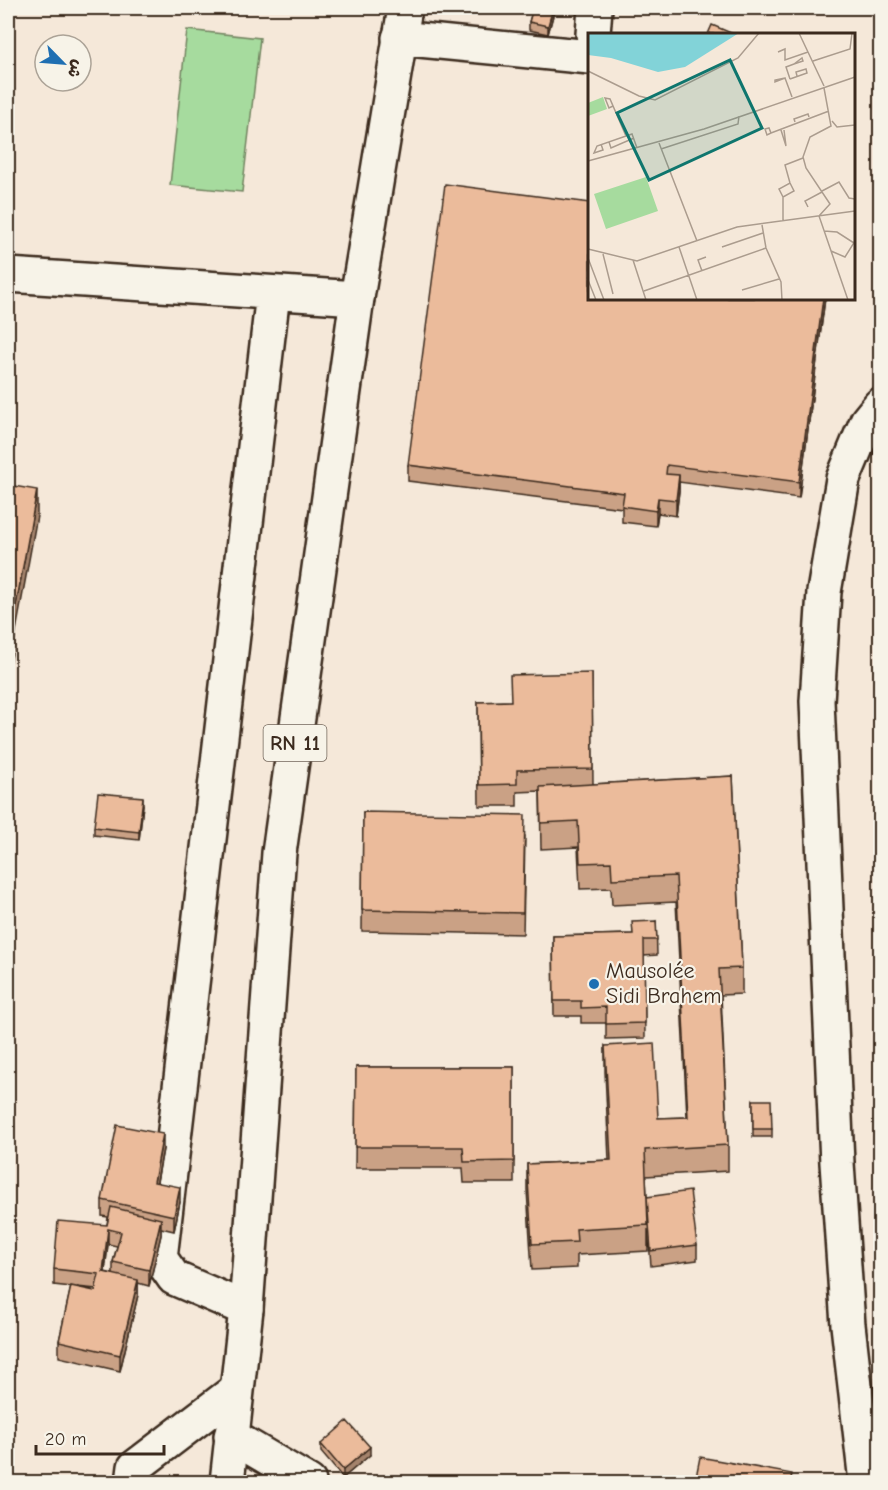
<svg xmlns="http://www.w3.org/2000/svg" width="888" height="1490" font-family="'Comic Neue','Playpen Sans Arabic',sans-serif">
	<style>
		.green { fill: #a6db9e; stroke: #70825e; stroke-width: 1.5 }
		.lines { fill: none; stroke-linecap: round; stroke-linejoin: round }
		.minor-casing { stroke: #3b2a1e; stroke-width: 38 }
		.major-casing { stroke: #3b2a1e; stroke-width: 38 }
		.minor { stroke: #f7f3e8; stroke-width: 33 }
		.major { stroke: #f7f3e8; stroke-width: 33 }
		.wall { fill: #caa185; stroke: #3b2a1e; stroke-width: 1.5; fill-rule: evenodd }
		.shaded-wall { fill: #a4836c; stroke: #3b2a1e; stroke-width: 1.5 }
		.building { fill: #ebbb9b; stroke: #3b2a1e; stroke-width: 1.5 }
		.poi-dot { fill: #1f6fb2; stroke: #f7f3e8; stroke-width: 2 }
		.labels { text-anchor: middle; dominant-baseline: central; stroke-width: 4.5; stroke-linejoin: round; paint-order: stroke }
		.shield { fill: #f7f3e8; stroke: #73665b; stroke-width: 1.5 }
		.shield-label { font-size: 21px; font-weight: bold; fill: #3b2a1e }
		.poi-label { font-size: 22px; fill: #3b2a1e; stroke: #f7f3e8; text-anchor: start }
		.inset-road { fill: none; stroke: #ab9c8e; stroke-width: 1.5 }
		.view { fill: #0f766e; fill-opacity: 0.15; stroke: #0f766e; stroke-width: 3 }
		.inset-edge { fill: none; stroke: #3b2a1e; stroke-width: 3 }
	</style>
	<rect width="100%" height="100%" fill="#f5e8d9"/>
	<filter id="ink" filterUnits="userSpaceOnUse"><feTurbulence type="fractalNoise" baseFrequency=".0167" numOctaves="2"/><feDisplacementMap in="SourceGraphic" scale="12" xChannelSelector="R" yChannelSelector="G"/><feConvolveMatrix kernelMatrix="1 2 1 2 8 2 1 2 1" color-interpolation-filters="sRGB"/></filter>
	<g filter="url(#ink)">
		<!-- green -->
		<path class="green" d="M187,30L260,38L242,192L170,185Z"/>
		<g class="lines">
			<defs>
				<path id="minor" d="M593,34L595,8
					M399,38L590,57
					M8,275L357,298
					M246,1309L174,1278L160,1258L273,293
					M231,1436L309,1482
					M133,1482L135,1467L236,1390"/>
				<path id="major" d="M227,1482L246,1309L279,853L357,298L405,8
					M866,1482L848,1325L837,1163L817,701L824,592L843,479L867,421L880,405"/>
			</defs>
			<!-- minor casing -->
			<use href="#minor" class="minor-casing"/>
			<!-- major casing -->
			<use href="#major" class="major-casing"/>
			<!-- minor -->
			<use href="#minor" class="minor"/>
			<!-- major -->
			<use href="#major" class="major"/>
		</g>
		<!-- wall -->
		<path class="wall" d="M533,8H555L548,34L529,30V22Z
			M590,298H825L799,498L679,482V491L676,516L658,513L656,526L622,522V508L408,481V465Z
			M592,673L593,784L733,776L742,968V994L721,995L728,1145V1171L646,1176L647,1198L697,1245V1260L651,1266L648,1229V1251L577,1255V1268L532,1270L527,1190V1164L609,1160L605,1072V1046L658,1118L687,1117L676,902L612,905L611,888L580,889L578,847L541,849L540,791L517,792V806H479L478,702L510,701Z
			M143,805L139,840L94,835V827Z
			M363,812L525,836L523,934L362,931Z
			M656,921L657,955L644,956L645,1038L606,1039V1023H581V1016H554L553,936L632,934Z
			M356,1067H514V1183H464L463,1168H355Z
			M753,1100L772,1129V1137H753Z
			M163,1149L157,1182L180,1202L174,1231L161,1228V1235L149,1286L138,1283V1295L120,1371L59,1357V1341L71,1287L54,1285V1269L107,1225L108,1217L102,1216V1200ZM108,1244L117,1246L113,1262V1274L105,1272ZM77,1287L96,1289L95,1291Z
			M321,1444L370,1455L343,1478L321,1452Z"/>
		<!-- shaded-wall -->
		<path class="shaded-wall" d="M553,8H555L548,34V26Z
			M823,298H825L799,498V482Z
			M679,475V491L676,516V500Z
			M37,490V516L8,675V649Z
			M658,498V513L656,526V511Z
			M143,797V805L139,840V832Z
			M163,1134V1149L154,1197V1182Z
			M180,1187V1202L174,1231V1216Z
			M161,1219V1235L149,1286V1270Z
			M108,1229V1244L103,1287V1272Z
			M138,1280V1295L120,1371V1355Z
			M370,1447V1455L343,1478V1470Z"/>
		<!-- building -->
		<path class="building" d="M533,8H553L548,26L529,22Z
			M712,25L731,33L730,34H708Z
			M445,184L590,203V298H823L799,482L667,465L666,474L679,475L676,500L658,498L656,511L622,506L624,493L408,465Z
			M8,485L37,490L8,649Z
			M592,673L593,769L517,770V784L479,785L478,702L511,701L510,675Z
			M733,776L742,968L719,969L728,1145L645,1150L648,1225L576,1229L577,1242L532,1244L527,1164L611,1160L605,1046L654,1043L658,1118L688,1117L676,876L612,879L611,862L580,863L578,821L541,823L540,787Z
			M98,793L143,797L139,832L94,827Z
			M363,812L525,815L523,913L362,910Z
			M656,921L657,940H644L645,1023L606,1024V1007L581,1008V1001H554L553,936L633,934L632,922Z
			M356,1067H514V1161L464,1162L463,1147H355Z
			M753,1100H771L772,1129H753Z
			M117,1125L163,1134L154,1182L180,1187L174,1216L102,1200Z
			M690,1191L697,1245L651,1251L647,1197Z
			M111,1207L161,1219L149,1270L113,1262L121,1232L108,1229L103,1272L138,1280L120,1355L59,1341L71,1286L95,1291L99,1274L54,1269L58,1221L107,1225Z
			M347,1421L370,1447L343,1470L321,1444Z
			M700,1457L792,1474L790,1482H695Z"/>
	</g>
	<!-- markers -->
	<circle class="poi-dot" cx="594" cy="984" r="6"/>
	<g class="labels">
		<!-- shield labels -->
		<rect class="shield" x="263.5" y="725" width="63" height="36" rx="4.5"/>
		<g class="shield-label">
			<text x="295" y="743">RN 11</text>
		</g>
		<!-- poi labels -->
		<g class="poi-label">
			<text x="606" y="971">Mausolée<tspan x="606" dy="25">Sidi Brahem</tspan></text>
		</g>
	</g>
	<!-- overview -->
	<g transform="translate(588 33)">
		<rect width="267" height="267" fill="#f5e8d9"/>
		<path d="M15,64L19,76L0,83V70ZM58,144L70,178L18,196L6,161Z" fill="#a6db9e"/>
		<path d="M0,0H151L97,34L70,39L23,25L0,22Z" fill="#82d3d8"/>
		<path class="inset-road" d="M211,0L236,53M190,19L197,16V27L220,19M225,28L262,16L264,0M0,38L51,63L67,67L150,25L171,0M197,45L187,47V49L197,45L204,64M202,46L198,34L206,31L215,28L214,25L206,31M202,46L219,40L218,36L208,39L209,43M236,55L243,93L222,104L215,124L218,135L242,171L231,183L260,267M25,73L21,75L17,65L22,66L38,103L44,101L49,115M244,88L249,94L267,92M207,89L206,86L220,81L221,84M193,97L198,113L196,97M183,100L179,102L177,96L181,95L183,100L241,78M21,109L23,115L46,105M71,110L109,208M13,111L15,117L6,120L9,113L38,103M73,116L150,91L151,83M0,128L116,96L267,44M202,150L197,132L215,125M234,158L251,149L261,165L267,166M195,164L191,156L202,150L206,158L195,164V188M220,174L217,168L234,159M174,192L178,215L193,249L194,267M236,198L249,199L266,210M91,214L109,267M134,214L175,200M0,216L49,228L149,194L267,178M243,218L257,224L267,208M15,221L25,261M0,225L16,267M45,227L58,267M114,238L110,227L118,224M0,247L8,267M154,257L191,246M56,258L178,215"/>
		<path class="view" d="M142,27L174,95L61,147L29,80Z"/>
		<rect width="267" height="267" class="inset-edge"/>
	</g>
	<!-- margin -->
	<rect width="888" height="1490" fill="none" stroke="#f7f3e8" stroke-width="30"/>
	<rect x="15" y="15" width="858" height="1460" fill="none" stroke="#3b2a1e" stroke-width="2" filter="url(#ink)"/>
	<!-- north arrow -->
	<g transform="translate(63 63) rotate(115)"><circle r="28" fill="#f7f3e8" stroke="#aca397" stroke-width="1.5"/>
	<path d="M0-4.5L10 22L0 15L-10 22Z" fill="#1f6fb2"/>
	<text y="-9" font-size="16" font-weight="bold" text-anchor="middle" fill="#3b2a1e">ش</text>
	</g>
	<!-- scale -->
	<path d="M36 1445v9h128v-9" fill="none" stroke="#3b2a1e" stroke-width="3"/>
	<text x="45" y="1445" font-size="18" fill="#3b2a1e" stroke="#f7f3e8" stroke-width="4.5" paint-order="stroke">20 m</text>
</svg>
